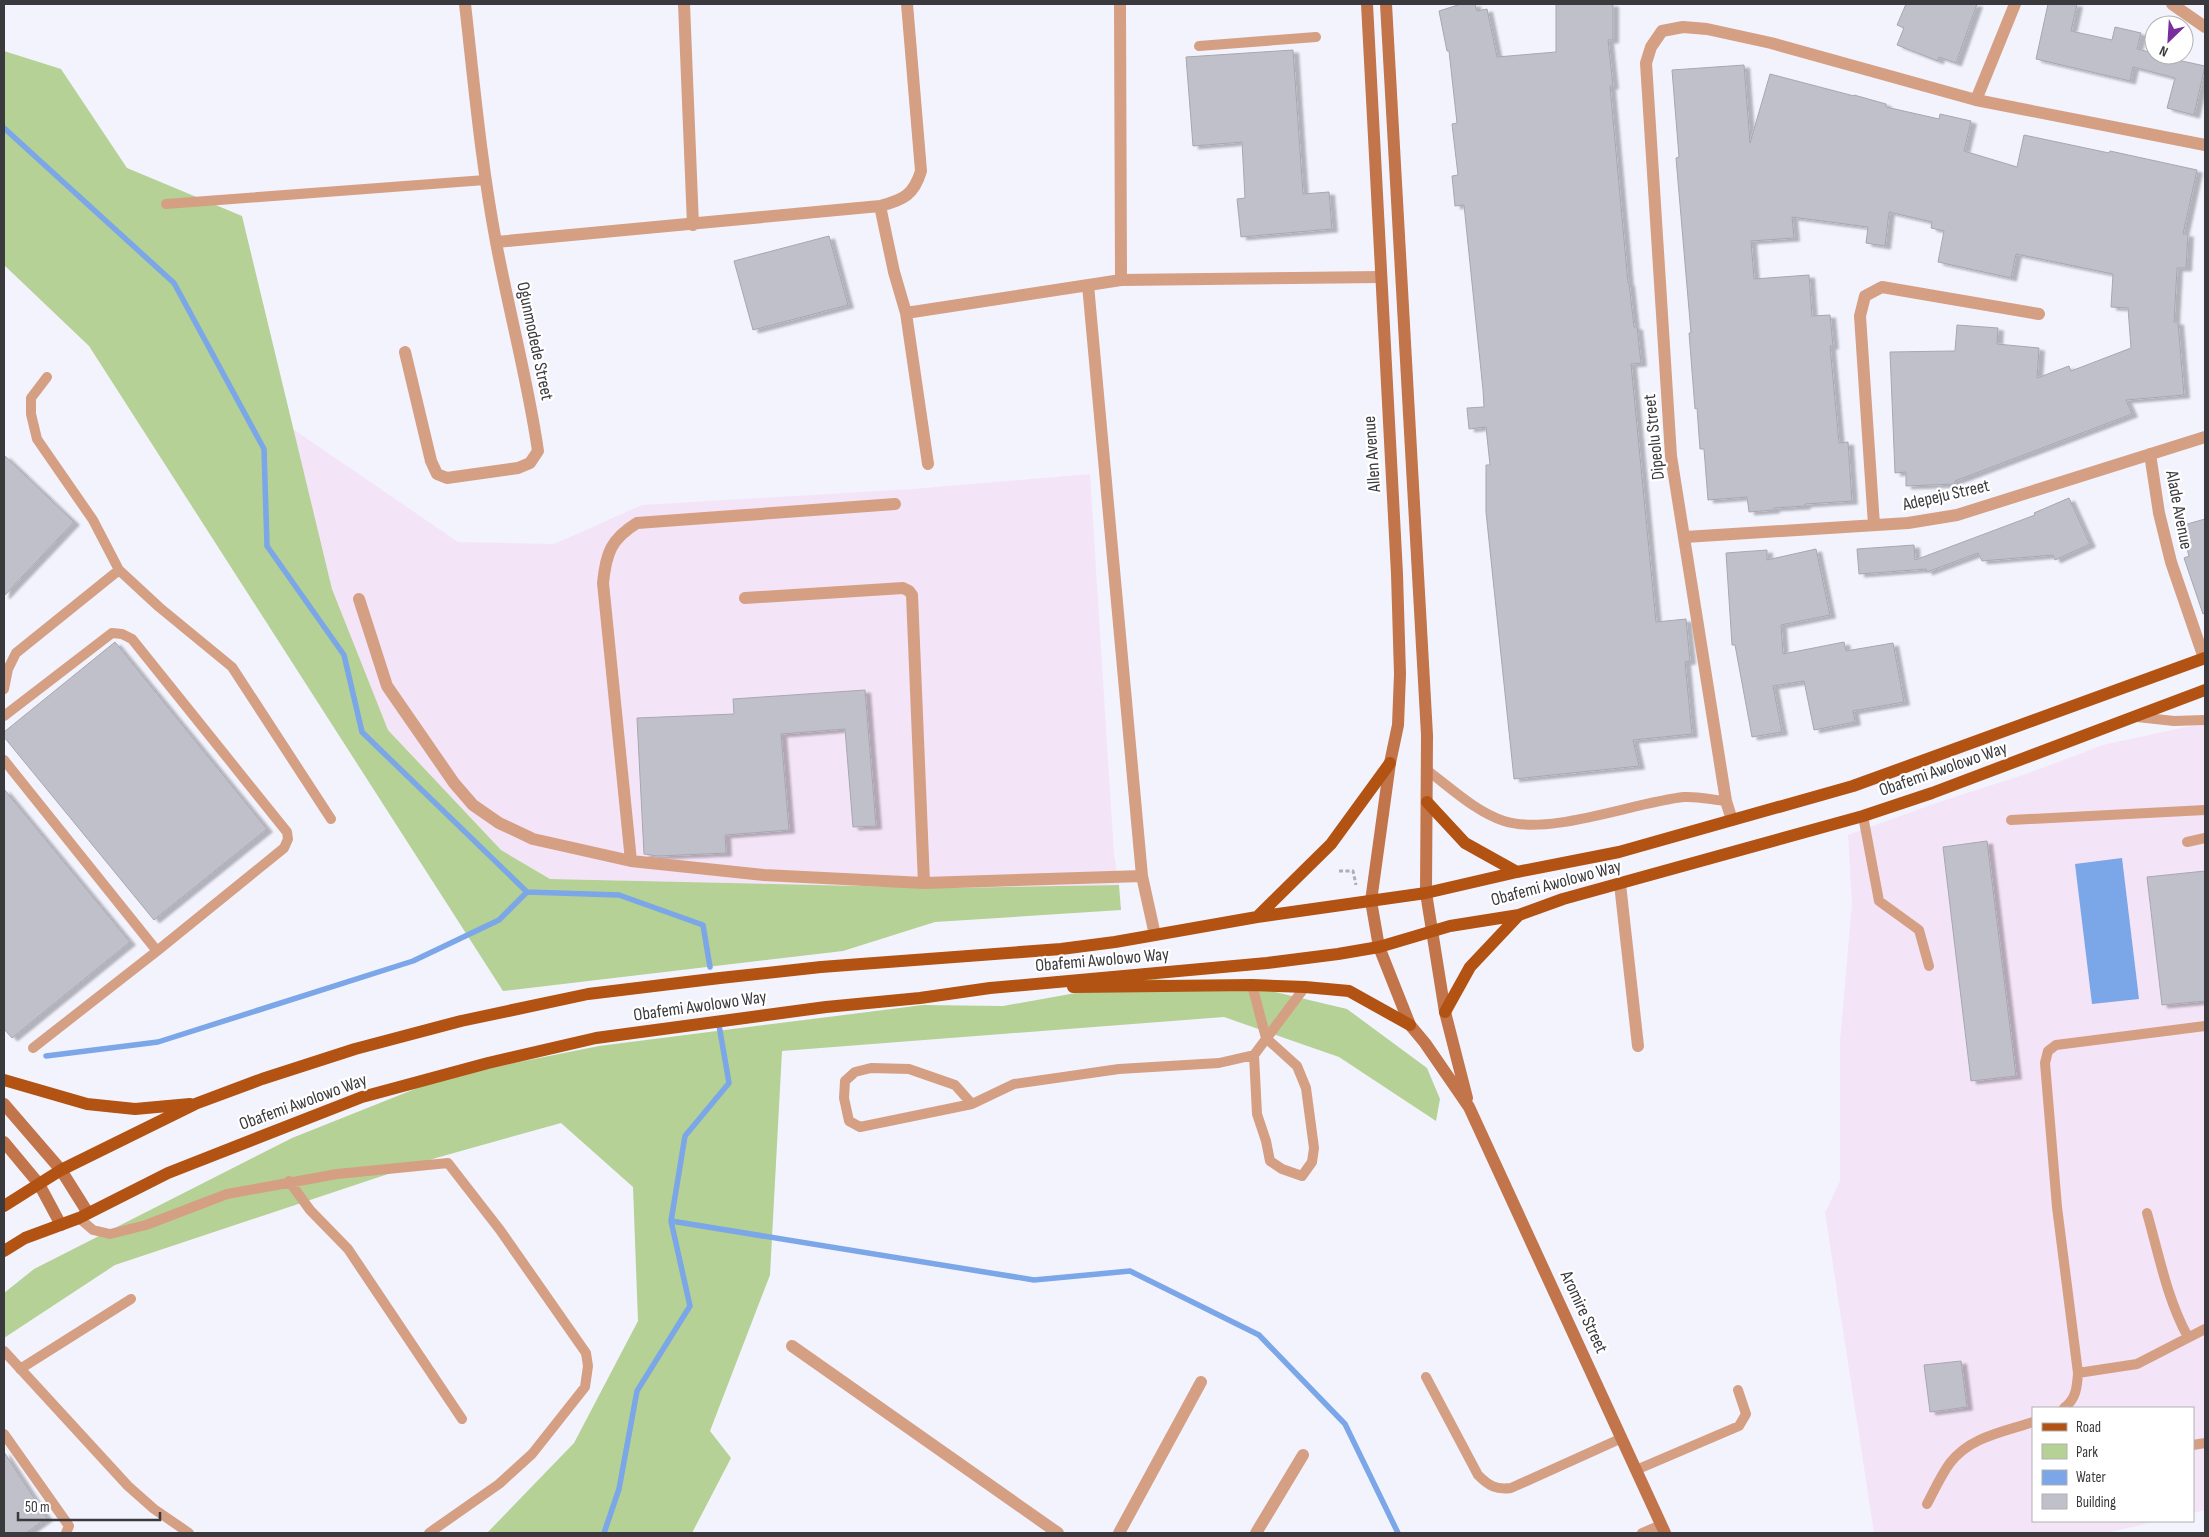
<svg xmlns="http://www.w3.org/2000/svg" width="2209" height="1537" font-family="'Sofia Sans Condensed',sans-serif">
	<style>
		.commercial { fill: #f4e4f7 }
		.green { fill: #b5d196 }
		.water { fill: #7ba6e7 }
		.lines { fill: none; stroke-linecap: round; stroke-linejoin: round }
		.stream { stroke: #7ba6e7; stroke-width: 5.5 }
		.building { fill: #c0c0ca; stroke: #a7a7b1; filter: url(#shadow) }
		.path { stroke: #aeaeb6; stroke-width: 3; stroke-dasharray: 4 2.5; stroke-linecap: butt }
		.lane { stroke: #d59f84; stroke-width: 10 }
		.street { stroke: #d59f84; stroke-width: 12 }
		.secondary { stroke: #c2744a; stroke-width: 12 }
		.primary { stroke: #b25313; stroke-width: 12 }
		.labels { text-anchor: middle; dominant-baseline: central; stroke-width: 4.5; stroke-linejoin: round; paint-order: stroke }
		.street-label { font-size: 18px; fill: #3a3a3e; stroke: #fff }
	</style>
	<defs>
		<filter id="shadow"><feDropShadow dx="5.5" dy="3" stdDeviation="1" flood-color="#0004"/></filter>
	</defs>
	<rect width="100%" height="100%" fill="#f3f3fe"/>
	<!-- commercial -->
	<path class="commercial" d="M293,429L458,542L554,544L642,505L912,489L1090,474L1114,854L1119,885L947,888L550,879L501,850L388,730L332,589Z
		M2205,725V1510L2193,1513V1408H2033V1521H2159L2105,1533H1874L1825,1213L1840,1181V1041L1852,903L1848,835L1939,802L2029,773L2103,745L2190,726Z"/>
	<!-- green -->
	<path class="green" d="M4,51L61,69L127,168L242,216L332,589L388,730L501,850L550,879L947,888L1119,885L1121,910L935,922L843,951L503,991L89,346L4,265Z
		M1136,978L1241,984L1347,1009L1427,1068L1440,1099L1436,1121L1339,1057L1224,1017L782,1051L770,1275L710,1431L731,1458L692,1533H487L574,1443L638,1321L633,1187L561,1123L436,1158L115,1265L4,1338V1293L34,1269L292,1138L445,1077L599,1046L923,1005L1003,1006L1087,991Z"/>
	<!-- water -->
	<path class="water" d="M2122,858L2139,999L2092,1004L2075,864Z"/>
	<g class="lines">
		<!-- stream -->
		<path class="stream" d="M4,128L174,283L264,449L267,546L344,655L362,732L527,892L619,895L703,925L710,967
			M46,1056L158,1042L413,961L499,920L527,892
			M671,1221L1034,1280L1130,1271L1259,1335L1345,1424L1398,1533
			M604,1533L619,1489L637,1391L690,1306L671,1221L685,1136L729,1083L719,1025"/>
	</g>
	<!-- building -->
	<path class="building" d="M1461,4H1475L1477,11L1487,9L1497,57L1556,52V4H1613V40H1608L1613,86H1610L1628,283H1629L1634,327H1637L1641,363L1631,364L1656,622L1686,619L1690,661L1685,662L1692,734L1633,740L1639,766L1514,779L1486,512V465H1490L1486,427L1469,429L1467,408L1484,407L1483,390L1464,205L1455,206L1452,176L1458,175L1452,124L1457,123L1449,51H1447L1439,11Z
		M1906,4H1977L1956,63L1939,57L1938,61L1897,45L1904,28L1897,25Z
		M2048,4H2077L2071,31L2112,40L2115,27L2141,33L2137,49L2154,53V55L2205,66L2194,115L2167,108L2175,78L2133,67L2130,81L2036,59Z
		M1293,50L1303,194L1329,192L1332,229L1241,237L1237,199L1245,198L1242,142L1193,146L1186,57Z
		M1744,65L1750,143L1770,74L1854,96V95L1886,104V107L1939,119L1940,114L1971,121L1964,151L2017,167L2024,135L2109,153L2110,151L2197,170L2183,234H2188L2186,268H2177L2174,322H2178L2184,395L2126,400L2132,414L1955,481V484L1906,486V472L1895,473L1890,352L1952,351H1955L1957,325L1998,328L1997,344L2039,348L2037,378L2069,366L2071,371L2131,348L2128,308L2111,307L2113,274L2016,254L2011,278L1938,262L1944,231L1931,228L1932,222L1889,212L1885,246L1866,243L1868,227L1792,217L1794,238L1751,241L1754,279L1809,275L1812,316L1830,315L1833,346H1830L1839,443L1848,442L1852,501L1805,504V506L1774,508V510L1749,512L1747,497L1708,500L1704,449H1700L1697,408L1695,409L1689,333H1691L1676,158L1679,157L1672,70Z
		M829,236L848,305L753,330L734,261Z
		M4,455L74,522L4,596Z
		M2069,498L2090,544L2055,560L2053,555L1982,561L1978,553L1927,572L1926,569L1859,574L1857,549L1914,545L1915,560L2035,515L2034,513Z
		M2205,519V613L2203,614L2184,558L2189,556L2180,526Z
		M1816,549L1830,615L1781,625L1783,654L1844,642L1846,651L1893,643L1904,702L1853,711L1855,722L1814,730L1804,681L1773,686L1782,732L1752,737L1735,645H1732L1726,553L1767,550V560Z
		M115,642L267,829L154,920L4,737V732Z
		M865,690L876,826L853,827L845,729L781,734L789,830L725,835L726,853L658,856L644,854L637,718L734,714L733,699Z
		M4,789L130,942L12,1038L4,1029Z
		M1987,841L2016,1076L1971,1081L1943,847Z
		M2205,871V1001L2162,1005L2147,877Z
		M1961,1361L1967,1407L1930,1412L1924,1365Z
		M4,1452L47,1518L26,1533H4Z"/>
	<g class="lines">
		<!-- path -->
		<path class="path" d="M1339,871H1353L1356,885"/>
		<!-- lane -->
		<path class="lane" d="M1199,46L1316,37
			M166,204L485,180
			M119,570L159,607L232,667L331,819
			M4,689L8,669L16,653L119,570L93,520L37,439L31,414V398L47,377
			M4,716L112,633L122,634L132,639L287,832L288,839L284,848L157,951
			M2137,717L2174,721L2205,720
			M4,760L157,951L33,1048
			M1428,771C1451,788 1476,812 1504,821C1550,836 1635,802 1684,797C1697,796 1713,800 1726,801
			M1863,816L1879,901L1919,930L1929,966
			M2011,820L2205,810
			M2187,842L2205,838
			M1252,985L1266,1038L1297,1066L1306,1088L1314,1148L1312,1162L1302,1176L1282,1169L1270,1161L1266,1141L1257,1114L1254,1055
			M972,1104L955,1085L909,1069L871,1068L855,1072L845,1081L844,1098L849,1121L860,1127L972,1104L1014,1084L1119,1069L1219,1063L1254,1055L1305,987
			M289,1181L310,1210L348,1249L462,1419
			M2147,1213C2159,1255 2167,1299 2188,1337
			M79,1218L93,1230L110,1234L146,1225L227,1194L337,1174L448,1163L500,1230L586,1353L588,1366L585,1387L532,1454L499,1484L429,1533
			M4,1351L128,1486L154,1509L189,1533
			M20,1369L131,1299
			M2078,1373L2137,1364L2205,1329
			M1426,1377L1478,1475C1489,1486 1496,1490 1511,1488L1622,1438
			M2064,1408C2076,1399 2077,1388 2078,1373L2057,1207L2045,1063L2048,1051L2056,1045L2205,1026
			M4,1434L69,1526L66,1533
			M2193,1445L2205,1443
			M1636,1470L1739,1426L1746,1414L1738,1390
			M1927,1504C1934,1491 1941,1475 1950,1463C1970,1437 2003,1432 2033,1422
			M1642,1533L1661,1525"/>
		<!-- street -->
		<path class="street" d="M684,4L693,225
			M1120,4L1121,280
			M2172,4L2205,27
			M1976,100L2015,4
			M880,206C903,200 914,195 921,171L907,4
			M496,242L880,206L894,272L906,313L928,464
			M1088,285L1142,876L1155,935
			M906,313L1121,280L1380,277
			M405,352L431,461L437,474L447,478L518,468L530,463L538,451C528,381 509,312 496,242C481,163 474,83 465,4
			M2150,454L2159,513L2171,562L2204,658
			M895,504L637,523C611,539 606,553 603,583L631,861L764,875L924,883L1142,876
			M1874,525L1860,316L1865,296L1882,287L2039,314
			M1685,537L1908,523L1957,515L2205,437
			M745,598L903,588L909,591L912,595L924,883
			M359,599L387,686L454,783L473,805L499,823L533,839L631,861
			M1732,820L1726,801L1671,456L1646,63L1651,47L1662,31L1683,27L1707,29L1771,43L1976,100L2205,145
			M1620,884L1638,1046
			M792,1346L1058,1533
			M1119,1533L1201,1382
			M1256,1533L1303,1455"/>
		<!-- secondary -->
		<path class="secondary" d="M1367,4L1397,574L1400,674L1398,725L1390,763L1371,901L1379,947L1410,1025L1425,1043L1469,1107L1665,1533
			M1386,4L1427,735L1426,893L1445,1012L1467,1098
			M4,1104L61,1170L88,1213
			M4,1142L39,1184L61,1225"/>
		<!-- primary -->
		<path class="primary" d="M1427,802L1465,843L1517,872
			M1257,917L1331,844L1390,763
			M1073,987L1252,985L1305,987L1349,991L1410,1025
			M1445,1012L1470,967L1519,915
			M4,1080L87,1104L135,1109L190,1104
			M4,1206L61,1170L195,1104L262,1079L355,1049L461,1021L588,994L720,978L821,967L1061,949L1115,942L1257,917L1426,893L1517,872L1619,852L1853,786L2205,658
			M4,1251L25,1238L79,1218L168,1173L362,1097L488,1063L596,1038L826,1007L920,998L990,988L1267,963L1338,954L1379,947L1450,926L1519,915L1563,899L1863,816L1932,793L2205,690"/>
	</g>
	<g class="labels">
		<!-- street labels -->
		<g class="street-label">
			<text transform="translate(535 341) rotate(78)">Ogunmodede Street</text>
			<text transform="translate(1654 437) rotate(-96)">Dipeolu Street</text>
			<text transform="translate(1372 454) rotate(-94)">Allen Avenue</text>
			<text transform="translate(1946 495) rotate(-13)">Adepeju Street</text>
			<text transform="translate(2179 510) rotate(79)">Alade Avenue</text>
			<text transform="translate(1943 769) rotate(-19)">Obafemi Awolowo Way</text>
			<text transform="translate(1556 883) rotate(-15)">Obafemi Awolowo Way</text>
			<text transform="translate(1102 960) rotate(-5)">Obafemi Awolowo Way</text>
			<text transform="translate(700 1006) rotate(-8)">Obafemi Awolowo Way</text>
			<text transform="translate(303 1102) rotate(-20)">Obafemi Awolowo Way</text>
			<text transform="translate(1584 1312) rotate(65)">Aromire Street</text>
		</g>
	</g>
	<!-- border -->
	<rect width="2209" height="1537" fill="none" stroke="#3a3a3e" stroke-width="10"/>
	<!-- legend -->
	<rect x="2032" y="1407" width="162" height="115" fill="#ffffff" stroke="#b0b0b2"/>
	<rect x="2042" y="1423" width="25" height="8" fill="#b25313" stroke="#b0b0b2"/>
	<text x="2076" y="1432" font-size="15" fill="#3a3a3e">Road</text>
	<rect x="2042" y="1444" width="25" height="15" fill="#b5d196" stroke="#b0b0b2"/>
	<text x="2076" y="1457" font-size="15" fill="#3a3a3e">Park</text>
	<rect x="2042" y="1470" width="25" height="15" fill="#7ba6e7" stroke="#b0b0b2"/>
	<text x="2076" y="1482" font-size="15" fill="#3a3a3e">Water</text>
	<rect x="2042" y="1494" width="25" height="15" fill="#c0c0ca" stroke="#b0b0b2"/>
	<text x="2076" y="1507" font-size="15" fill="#3a3a3e">Building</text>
	<!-- north arrow -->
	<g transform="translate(2169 40) rotate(205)"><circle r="24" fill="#ffffff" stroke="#b0b0b2"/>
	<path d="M0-4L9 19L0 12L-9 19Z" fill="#792d9f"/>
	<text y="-8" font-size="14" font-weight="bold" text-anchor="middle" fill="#3a3a3e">N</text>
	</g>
	<!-- scale -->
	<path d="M18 1512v8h142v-8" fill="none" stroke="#3a3a3e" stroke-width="2.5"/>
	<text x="25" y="1512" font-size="15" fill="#3a3a3e" stroke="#ffffff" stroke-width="4" paint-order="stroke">50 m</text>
</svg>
